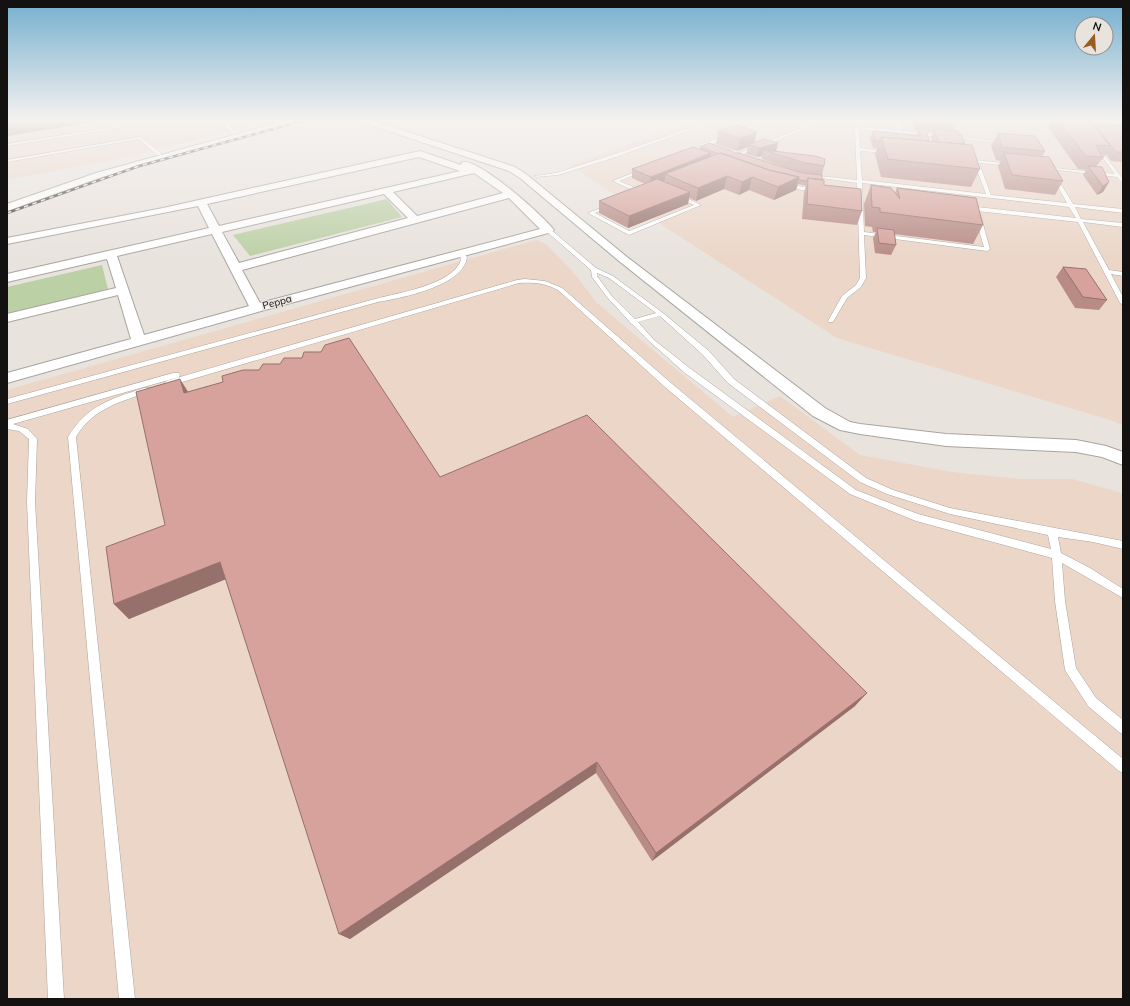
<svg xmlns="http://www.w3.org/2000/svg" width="1130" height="1006" font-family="Mulish,sans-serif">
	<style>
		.industrial { fill: #ebd6c8 }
		.green { fill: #bcd0a6 }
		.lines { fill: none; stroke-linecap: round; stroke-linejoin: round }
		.lane-casing { stroke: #a9a49f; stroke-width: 1 }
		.street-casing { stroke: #a9a49f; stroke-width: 2 }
		.lane { fill: #fff; fill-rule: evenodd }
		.street { fill: #fff; fill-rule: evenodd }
		.rail-casing { stroke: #3f3d3b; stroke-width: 2.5 }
		.rail { stroke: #e9e3de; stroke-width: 1.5; stroke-dasharray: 4.5; stroke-linecap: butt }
		.wall { fill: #b88b85; fill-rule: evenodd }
		.shaded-wall { fill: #96716c }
		.building { fill: #d6a29b; stroke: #96716c }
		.labels { text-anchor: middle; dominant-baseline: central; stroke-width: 3; stroke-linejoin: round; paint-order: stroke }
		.far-street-label { font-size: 10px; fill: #131210; stroke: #e9e3de }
	</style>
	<rect width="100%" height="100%" fill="#e9e3de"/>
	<!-- industrial -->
	<path class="industrial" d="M7,119H278L128,157L7,180Z
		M702,119H1123V425L1110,420L837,338L569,165Z
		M536,240L546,244L573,272L597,303L733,417L780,396L860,455L952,472L1020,479H1072L1119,492L1123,495V999H7V390Z"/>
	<!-- green -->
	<path class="green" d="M387,199L402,217L250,256L233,235Z
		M102,265L108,289L7,314V287Z"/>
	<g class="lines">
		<defs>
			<path id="lane" d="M164,119H172L7,146V144Z
				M221,119H225L236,134H232Z
				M716,119H721L616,157L558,175L536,177L534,176L556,173L612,155Z
				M769,119H774L709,145L690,155L686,154L705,143Z
				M824,119H829L731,159L727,158Z
				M896,119H900L901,131L1007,142L1005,143L859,129L860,148L890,152L888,153L860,151L862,180L986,194L974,162L965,161V159L1012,164H1014V166L979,163L991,195L1067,203L1052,176L1054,175L1056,176L1073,204L1123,209V213L1075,207L1081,219L1123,223V227L1083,222L1109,270L1123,272V276L1111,274L1123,297V305L1120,303L1078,222L968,210L965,208L968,206L1076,218L1069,207L862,183L864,232L984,247L975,217L978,215L981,217L990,249L987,251L864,235L866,278L861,287L847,298L833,322H829L828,321L842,296L856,285L860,278L857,183L808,176L810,175L857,180L855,128L857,127L897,130Z
				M1084,119L1123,121V123L1086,120Z
				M140,137L161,153V155H157L139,139L7,162V160Z
				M1097,146L1123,179V183L1117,177L1042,168L1044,167L1115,174L1095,147Z
				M640,170L644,171L619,181L645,192V194H641L613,181Z
				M785,184L816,189L819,191L816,193L783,186V185Z
				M676,195H680L701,205L629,235L588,213L608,205H612V207L595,213L629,231L694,205L676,197Z
				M546,229H550L596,268L613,276L663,313L709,351L734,379L866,478L893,490L950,508L1123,541V549L1093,542L1058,537L1061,553L1090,568L1123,589V598L1062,563L1065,601L1076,668L1096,698L1123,720V734L1119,732L1088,706L1065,670L1055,601L1052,558L916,521L850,494L685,373L650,342L632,324L630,323L629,321L607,297L592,277L591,270L546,231ZM597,273L609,278L656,313L635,319L611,295L597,276ZM660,316L703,355L728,383L860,482L887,494L950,514L1048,535L1051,549L918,514L856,490L691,369L654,340L638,322Z
				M459,252H463L467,257C464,286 401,298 378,302L7,404V399L375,299C397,293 453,285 461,260Z
				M525,279L545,281L562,288L671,383L1123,759V773L1119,771L665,387L558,290C545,283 533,282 519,283L172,385H169L165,383L166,381L517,280Z
				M173,373H179L180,375L179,377L13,424L28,429L37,439L35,502L64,999H48L27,502L29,439L19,431L7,429V420Z
				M144,388H150L151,390L150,392C121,401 92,409 76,437L135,999H119L68,437C87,405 111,399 144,388Z"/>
			<path id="street" d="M291,119H303L302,121L102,177L7,211V204L96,173Z
				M357,119H368L515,167L526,174L627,257L825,408L850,422L860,424L946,434L1076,440L1106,446L1123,452V465L1102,457L1076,452L946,446L860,434L840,430L813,416L619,261L520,178L509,171L358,121Z
				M420,151L461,165L462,162C478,158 543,215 554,230L552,232L261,311L7,383V373L131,339L118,295L7,322V314L116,288L107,259L7,282V274L209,228L198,206L7,244V238L163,208ZM419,157L460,171L219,226L207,204ZM474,173L503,193L417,216L393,192ZM384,194L408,218L239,263L222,232ZM509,198L540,229L260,303L242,270ZM212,234L249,306L144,335L117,256Z"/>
		</defs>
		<!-- lane casing -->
		<use href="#lane" class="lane-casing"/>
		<!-- street casing -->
		<use href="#street" class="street-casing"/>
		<!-- lane -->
		<use href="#lane" class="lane"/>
		<!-- street -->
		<use href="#street" class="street"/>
		<defs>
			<path id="rail" d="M7,213L139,166L309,119"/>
		</defs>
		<!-- rail casing -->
		<use href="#rail" class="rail-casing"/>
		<!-- rail -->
		<use href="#rail" class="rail"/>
	</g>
	<!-- wall -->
	<path class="wall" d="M912,119H957L958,121L954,131L965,144L980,169L971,187L881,177L875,154L877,148H873L870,138L873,131L916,136L918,131H915ZM927,132H933L931,138L932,141H929Z
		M1053,119H1087L1093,125L1094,124L1123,126V162L1111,161L1106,154L1102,160H1101L1096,167L1109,182L1103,192L1097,195L1083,175L1086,170L1078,169L1048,127Z
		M718,131L755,143L776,151L824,166L822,175L802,173L762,159V156L757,157L746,154L748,147L737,151L716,144Z
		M998,133L1045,151L1042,157L1063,181L1055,195L1005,189L998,166L1001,161L996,160L991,146Z
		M700,147L734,153L822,180L824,185L862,211L857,225L802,219L804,192L806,186L798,184L796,190L774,200L749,190L739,195L724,189L696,201L689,198L688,204L628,228L599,213V201L645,184L632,178V169L699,149Z
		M871,185L895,193L897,188L983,225L973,244L894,234L896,245L891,255L875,253L873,238L876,232H873L872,227L865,226L864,204Z
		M1063,267L1107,300L1099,310L1075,308L1056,277Z
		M188,392L440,477L855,706L652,861L596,773L350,939L339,934L226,579L129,619L114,604L165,525Z"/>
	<!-- shaded-wall -->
	<path class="shaded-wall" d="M7,119H112L8,136L7,135Z
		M757,132L754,145H748V147L737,151L740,138Z
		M778,143L776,152L764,150L762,156L757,157L759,148Z
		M711,153L710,162L665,174V180L650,186L651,177Z
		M727,176L724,189L696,201L698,188Z
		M752,177L749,190L739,195L742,182Z
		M799,177L796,190L774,200L778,187Z
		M1109,182L1103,192L1097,195L1103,186Z
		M690,192L688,204L628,228L629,216Z
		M180,379L190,395L184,393Z
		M220,562L231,577L129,619L114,604Z
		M867,693L855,706L652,861L656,853Z
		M597,762L596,773L350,939L339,934Z"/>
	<!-- building -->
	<path class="building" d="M926,119H957L958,121Z
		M1057,119H1088L1110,146L1096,145L1102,157L1086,156Z
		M1094,124L1123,126V152H1116Z
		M735,125L757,132L740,138L718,131Z
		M919,129L926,130L929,141L881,137L879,141H875L873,131L921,136Z
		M934,129L958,131L959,134H961L965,144L938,142Z
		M998,133L1035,136L1045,151L1002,147Z
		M881,137L972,145L980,169L888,159Z
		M764,139L778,143L759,148L748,145Z
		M709,143L732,151L734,153H739L802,173L822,175V180L808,178L807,181L799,180V177L769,170L725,154L720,153L719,154L700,147Z
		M693,147L711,153L651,177L632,169Z
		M764,150L815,156L825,159L824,166L805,163Z
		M720,153L769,170L799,177L778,187L752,177L742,182L727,176L698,188L665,174Z
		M1004,153L1049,157L1063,181L1012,175Z
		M1088,166L1102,167L1109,182L1103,186Z
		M808,178L824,180V185L861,189L862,211L807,204Z
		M657,179L690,192L629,216L599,201Z
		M871,185L891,188L900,199L897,188L976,198L983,225L880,212V208L872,207Z
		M877,228L894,230L896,245L879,243Z
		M1063,267L1086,269L1107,300L1083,297Z
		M349,338L440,477L587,415L867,693L656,853L597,762L339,934L220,562L114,604L106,547L165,525L136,392L180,379L184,393L223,382L222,376L243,370H259L263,364H280L284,358H302L304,352H321L325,345Z"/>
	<!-- sky -->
	<linearGradient id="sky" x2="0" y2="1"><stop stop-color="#74aece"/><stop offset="0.46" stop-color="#f5f2f0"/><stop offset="1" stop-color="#f5f2f0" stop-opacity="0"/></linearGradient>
	<rect width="1130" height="260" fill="url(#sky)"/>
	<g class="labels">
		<!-- far-street labels -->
		<g class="far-street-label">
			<text transform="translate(277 302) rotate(-15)">Peppa</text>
		</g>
	</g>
	<!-- border -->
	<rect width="1130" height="1006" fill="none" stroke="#131210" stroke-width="16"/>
	<!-- north arrow -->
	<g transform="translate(1094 36) rotate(18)"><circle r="19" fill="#e9e3de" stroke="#938f8c"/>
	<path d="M0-3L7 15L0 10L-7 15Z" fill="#9a5c21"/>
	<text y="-6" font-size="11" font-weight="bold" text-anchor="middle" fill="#131210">N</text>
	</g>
</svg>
